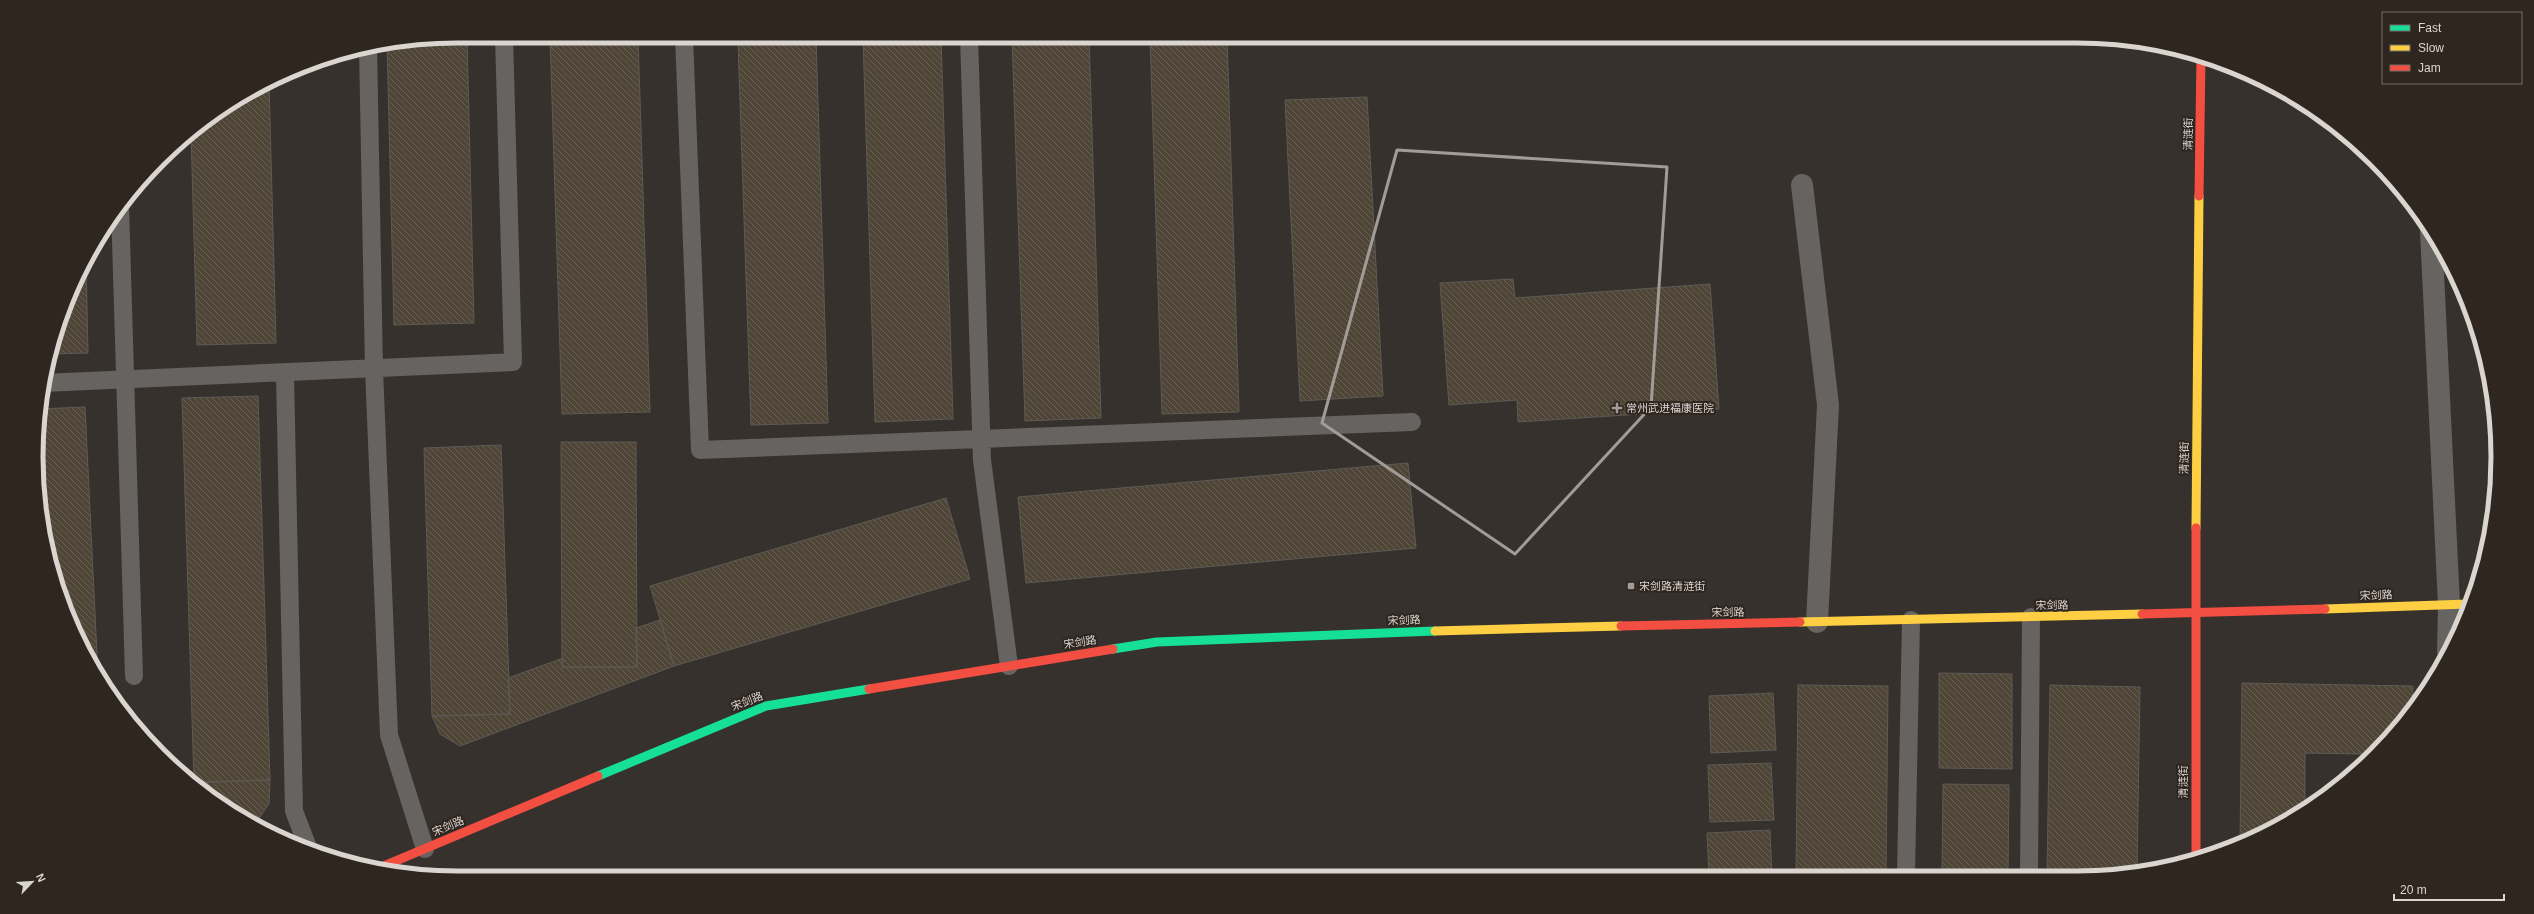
<svg xmlns="http://www.w3.org/2000/svg" width="2534" height="914" font-family="Helvetica,'Noto Sans SC',sans-serif">
	<style>
		.building { fill: url(#building-back-hatch); stroke: #5d5a55 }
		.lines { fill: none; stroke-linecap: round; stroke-linejoin: round }
		.lane { stroke: #666360; stroke-width: 18 }
		.street { stroke: #666360; stroke-width: 22 }
		.fast { stroke: #16e098; stroke-width: 9 }
		.slow { stroke: #ffcf43; stroke-width: 9 }
		.jam { stroke: #f24e42; stroke-width: 9 }
		.marked { fill: none; stroke: #a19c97; stroke-width: 3; stroke-linejoin: round }
		.poi-dot { fill: #a19c97; stroke: #2f2620; stroke-width: 1.5 }
		.labels { text-anchor: middle; dominant-baseline: central; stroke-width: 4; stroke-linejoin: round; paint-order: stroke }
		.street-label { font-size: 11px; fill: #dbd5d0; stroke: #2f2620 }
		.poi-label { font-size: 11px; fill: #dbd5d0; stroke: #2f2620; text-anchor: start }
		.rim { fill: none; stroke: #dbd5d0; stroke-width: 5 }
	</style>
	<defs>
		<pattern id="building-back-hatch" width="6" height="6" patternUnits="userSpaceOnUse"><rect width="6" height="6" fill="#4e4537"/><path d="M-1 5l2 2M0 0l6 6M5-1l2 2" fill="none" stroke="#675f53"/></pattern>
	</defs>
	<rect width="100%" height="100%" fill="#36312c"/>
	<!-- building -->
	<path class="building" d="M467,36L474,323L394,325L387,43Z
		M550,36H638L650,412L562,414Z
		M941,36L953,419L875,422L863,38Z
		M1089,36L1101,418L1025,421L1012,37Z
		M1150,36H1227L1239,412L1162,414Z
		M816,38L828,423L751,425L738,41Z
		M269,81L276,343L197,345L191,132L246,93Z
		M1367,97L1383,396L1300,401L1285,100Z
		M86,260L88,353L49,354L80,271Z
		M1513,279L1515,298L1710,284L1719,409L1518,422L1517,400L1449,405L1440,283Z
		M258,396L270,780L194,782L182,398Z
		M85,407L98,675L79,643L50,566L37,484L39,409Z
		M561,442H636L637,667H562Z
		M501,445L510,714L432,716L424,448Z
		M1408,463L1416,548L1026,583L1018,497Z
		M946,498L970,579L674,666L650,586Z
		M660,620L674,666L460,746L440,734L432,716L510,714L508,678L563,658L562,667H637L636,628Z
		M1939,673L2012,674V769L1939,768Z
		M2242,683L2413,686L2412,708L2394,734L2362,766V754L2305,753V807L2263,835L2240,843Z
		M1798,685L1888,686L1886,875H1796Z
		M2050,685L2140,687L2137,873L2047,875Z
		M1773,693L1776,750L1711,753L1709,696Z
		M1771,763L1774,820L1710,822L1708,765Z
		M270,780L269,804L255,824L223,807L194,783Z
		M1943,784L2009,785L2008,875H1942Z
		M1770,830L1772,875H1709L1707,833Z"/>
	<g class="lines">
		<!-- lane -->
		<path class="lane" d="M684,36L700,450L1412,422
			M969,36L982,460L1009,666
			M368,46L374,369L389,735L425,849
			M120,206L134,676
			M285,374L294,811L309,850
			M43,383L513,362L504,36
			M1906,875L1911,620
			M2029,875L2031,617"/>
		<!-- street -->
		<path class="street" d="M1802,185L1828,405L1817,622
			M2431,231L2449,605L2448,652"/>
		<!-- fast -->
		<path class="fast" d="M1113,649L1157,642L1435,631
			M598,776L766,706L869,689"/>
		<!-- slow -->
		<path class="slow" d="M2196,528L2199,196
			M2325,609L2468,604
			M1800,622L2142,614
			M1435,631L1621,626"/>
		<!-- jam -->
		<path class="jam" d="M2199,196L2201,56
			M2196,528V860
			M2142,614L2325,609
			M1621,626L1800,622
			M869,689L1113,649
			M379,868L598,776"/>
	</g>
	<!-- marked area -->
	<path class="marked" d="M1397,150L1667,167L1651,407L1515,554L1322,423Z"/>
	<!-- markers -->
	<g class="poi-dot">
		<path d="M1615 402h4v4h4v4h-4v4h-4v-4h-4v-4h4z"/>
		<rect x="1627" y="582" width="8" height="8" rx="2"/>
	</g>
	<g class="labels">
		<!-- street labels -->
		<g class="street-label">
			<text transform="translate(2188 134) rotate(-89)">清涟街</text>
			<text transform="translate(2184 458) rotate(-89)">清涟街</text>
			<text transform="translate(2376 595) rotate(-2)">宋剑路</text>
			<text transform="translate(2052 605) rotate(-1)">宋剑路</text>
			<text transform="translate(1728 612) rotate(-1)">宋剑路</text>
			<text transform="translate(1404 620) rotate(-2)">宋剑路</text>
			<text transform="translate(1080 642) rotate(-9)">宋剑路</text>
			<text transform="translate(747 701) rotate(-21)">宋剑路</text>
			<text transform="translate(2183 782) rotate(-90)">清涟街</text>
			<text transform="translate(448 826) rotate(-23)">宋剑路</text>
		</g>
		<!-- poi labels -->
		<g class="poi-label">
			<text x="1626" y="408">常州武进福康医院</text>
			<text x="1639" y="586">宋剑路清涟街</text>
		</g>
	</g>
	<!-- crop -->
	<path d="M0 0H2534V914H0ZM457 43H2077A414 414 0 0 1 2491 457V457A414 414 0 0 1 2077 871H457A414 414 0 0 1 43 457V457A414 414 0 0 1 457 43Z" fill="#2f2620" fill-rule="evenodd"/>
	<path class="rim" d="M457 43H2077A414 414 0 0 1 2491 457V457A414 414 0 0 1 2077 871H457A414 414 0 0 1 43 457V457A414 414 0 0 1 457 43Z"/>
	<!-- legend -->
	<rect x="2382" y="12" width="140" height="72" fill="#2f2620" stroke="#746c66"/>
	<rect x="2390" y="25" width="20" height="6" fill="#16e098" stroke="#746c66"/>
	<text x="2418" y="32" font-size="12" fill="#dbd5d0">Fast</text>
	<rect x="2390" y="45" width="20" height="6" fill="#ffcf43" stroke="#746c66"/>
	<text x="2418" y="52" font-size="12" fill="#dbd5d0">Slow</text>
	<rect x="2390" y="65" width="20" height="6" fill="#f24e42" stroke="#746c66"/>
	<text x="2418" y="72" font-size="12" fill="#dbd5d0">Jam</text>
	<!-- north arrow -->
	<g transform="translate(32 882) rotate(65)" stroke="#2f2620" stroke-width="3" paint-order="stroke">
	<path d="M0-3L7 15L0 10L-7 15Z" fill="#dbd5d0"/>
	<text y="-6" font-size="11" font-weight="bold" text-anchor="middle" fill="#dbd5d0">N</text>
	</g>
	<!-- scale -->
	<path d="M2394 894v6h110v-6" fill="none" stroke="#dbd5d0" stroke-width="2"/>
	<text x="2400" y="894" font-size="12" fill="#dbd5d0" stroke="#2f2620" stroke-width="3" paint-order="stroke">20 m</text>
</svg>
